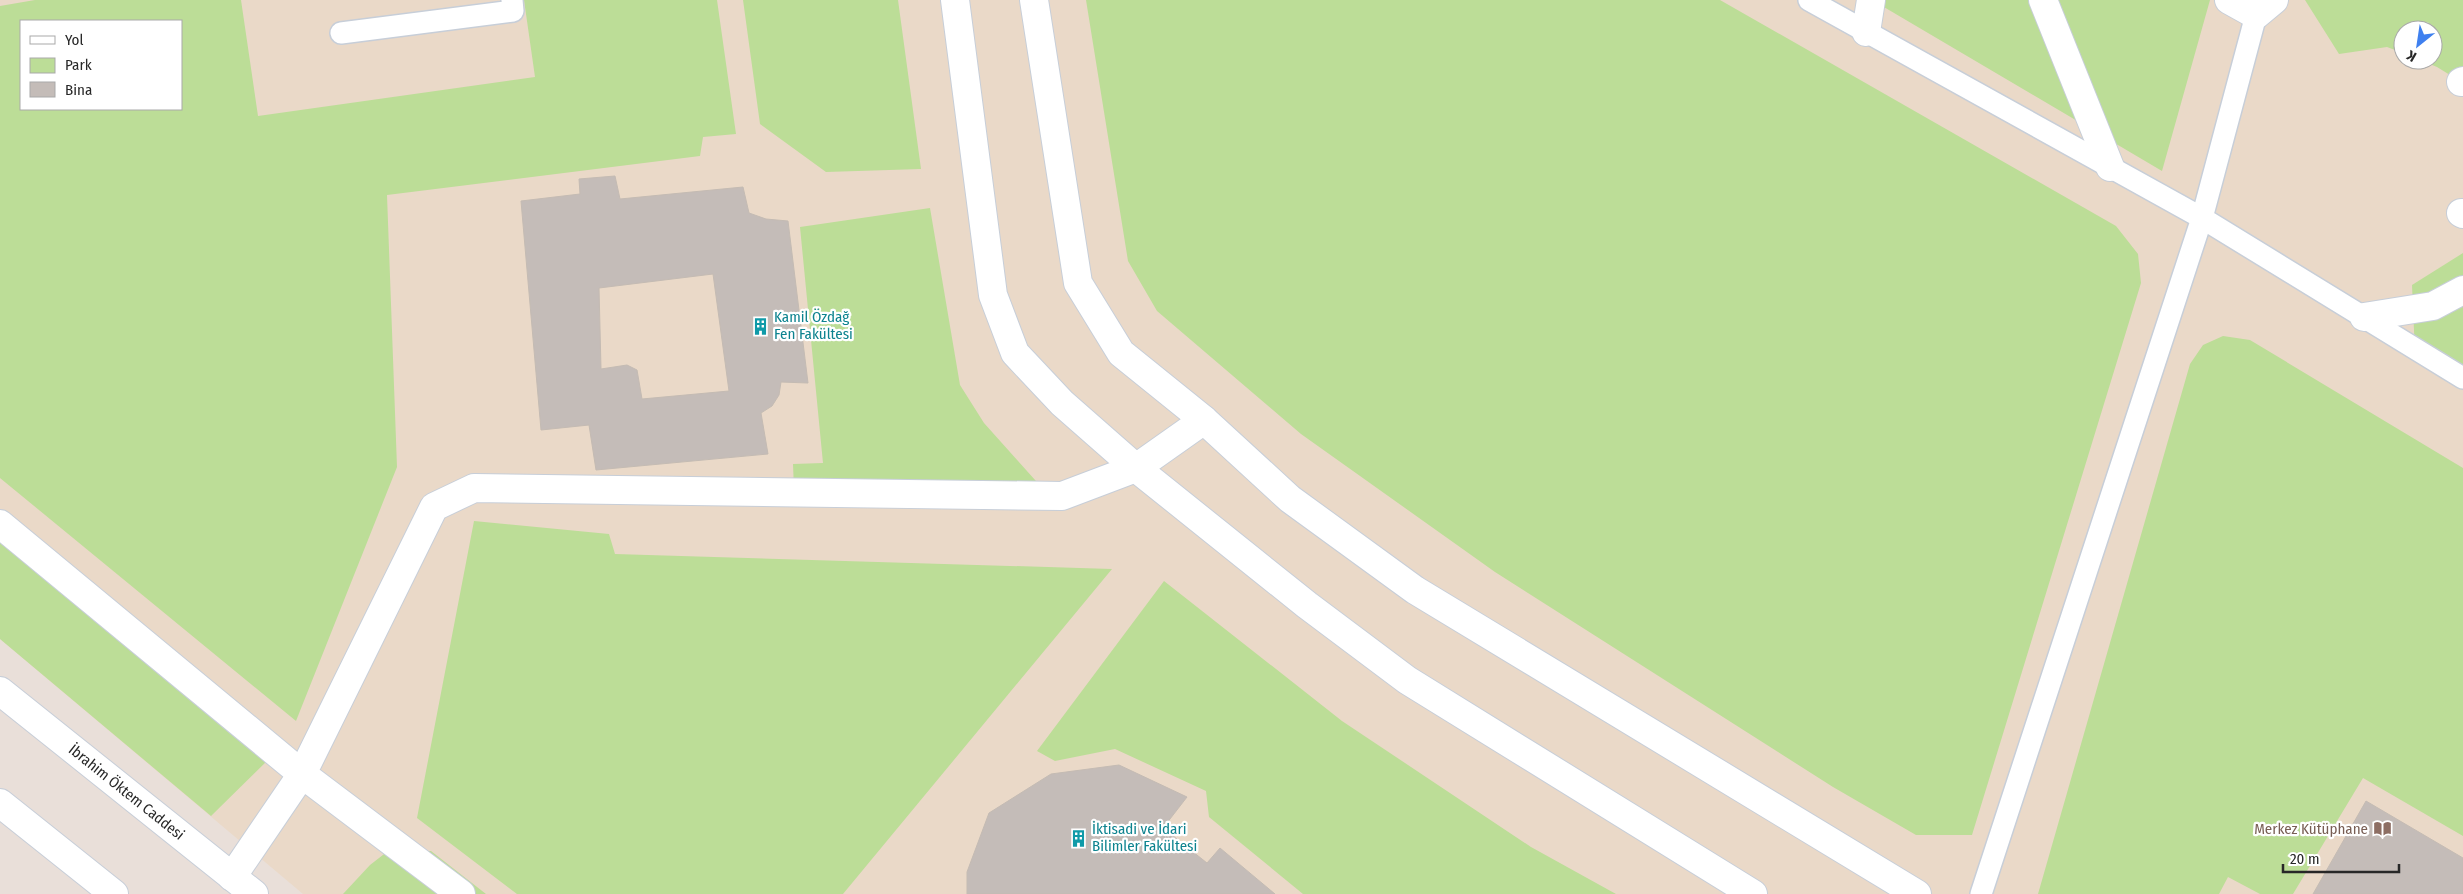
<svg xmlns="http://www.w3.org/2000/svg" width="2463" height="894" font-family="'Fira Sans Condensed',sans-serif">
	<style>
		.education { fill: #ead9c8; fill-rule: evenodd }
		.green { fill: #bcdd97; fill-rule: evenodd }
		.building { fill: #c4bcb8; stroke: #c4bbb3; fill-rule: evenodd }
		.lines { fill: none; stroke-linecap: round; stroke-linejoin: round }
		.lane-casing { stroke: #c7ced8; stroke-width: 24 }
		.street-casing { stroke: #c7ced8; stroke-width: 30 }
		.secondary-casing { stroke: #c7ced8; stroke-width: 30 }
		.lane { stroke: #fff; stroke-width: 21 }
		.street { stroke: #fff; stroke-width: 28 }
		.secondary { stroke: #fff; stroke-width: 28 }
		.labels { text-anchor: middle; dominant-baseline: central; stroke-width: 4.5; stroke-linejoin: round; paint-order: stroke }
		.culture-label { font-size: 15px; fill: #0d838f; stroke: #fff; text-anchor: start }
		.street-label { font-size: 15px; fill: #272727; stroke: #fff }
		.education-label { font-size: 15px; fill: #785e54; stroke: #fff; text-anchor: end }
	</style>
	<rect width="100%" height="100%" fill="#e9dfd9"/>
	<!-- education -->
	<path class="education" d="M0,0H2463V894H303L0,639ZM21,21H181V109H21ZM2403,30H2433V60H2403Z"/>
	<!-- green -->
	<path class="green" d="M35,0H241L258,116L535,77L524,0H717L736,134L703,137L700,156L387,195L397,467L296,721L0,478V6ZM21,21H181V109H21Z
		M743,0H898L921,169L826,172L760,124Z
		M1086,0H1720L2116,226L2138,254L2141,283L1972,835H1916L1833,787L1495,572L1301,434L1157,311L1128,261Z
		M1872,0H2210L2162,171Z
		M2305,0H2463V83L2437,67L2420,60H2433V30H2403V53L2387,47L2339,54Z
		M930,208L960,385L984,423L1044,490H794L793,464L823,463L800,227Z
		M2463,253V380L2415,353L2412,285Z
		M2223,336L2250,340L2463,468V836L2363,778L2293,894H2260L2228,877L2219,894H2038L2190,364L2203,345Z
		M0,521L269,759L211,816L0,639Z
		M474,521L609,534L615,554L1112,569L843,894H517L417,818Z
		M1164,581L1342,721L1531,847L1616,894H1303L1209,817L1206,791L1115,749L1055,761L1037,751Z
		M388,851H431L486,894H343L370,865Z"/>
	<!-- building -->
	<path class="building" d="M615,176L620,199L743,187L749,213L766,219L788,221L808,383L781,382L779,395L772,406L761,413L768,454L596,470L589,425L541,430L521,201L580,194L579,179ZM713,274L729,391L642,399L637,370L627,365L601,369L599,288Z
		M1119,765L1187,797L1163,828L1207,863L1220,848L1275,894H967V872L989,813L1051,774Z
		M2366,801L2463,858V894H2313Z"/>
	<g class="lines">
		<defs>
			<path id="lane" d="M1809,0L2202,218L2463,378
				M341,33L513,11L512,0
				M1981,894L2202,218L2260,0"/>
			<path id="street" d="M2043,0L2110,167
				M2229,0L2256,15L2274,0
				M1866,32L1871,0
				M2461,82L2463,81
				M2461,213L2463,214
				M2364,317L2433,306L2463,290
				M0,524L302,774L461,894
				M232,877L302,774L434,507L474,488L1062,496L1136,468L1204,420"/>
			<g id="secondary">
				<path d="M955,0L993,295L1015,353L1062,403L1136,468L1307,605L1407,680L1753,894"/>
				<path d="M1034,0L1078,283L1121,353L1204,420L1290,499L1415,590L1917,894"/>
				<path id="s1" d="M0,691L254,894"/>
				<path d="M0,803L114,894"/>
			</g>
		</defs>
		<!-- lane casing -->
		<use href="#lane" class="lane-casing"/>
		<!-- street casing -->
		<use href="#street" class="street-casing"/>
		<!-- secondary casing -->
		<use href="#secondary" class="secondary-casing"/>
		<!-- lane -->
		<use href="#lane" class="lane"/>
		<!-- street -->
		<use href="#street" class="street"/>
		<!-- secondary -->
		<use href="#secondary" class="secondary"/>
	</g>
	<!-- icons -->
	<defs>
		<symbol id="building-bare" viewBox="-9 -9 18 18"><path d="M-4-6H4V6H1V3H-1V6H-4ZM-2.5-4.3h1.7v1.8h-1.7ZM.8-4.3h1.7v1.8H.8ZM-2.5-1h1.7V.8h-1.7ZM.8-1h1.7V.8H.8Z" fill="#0f9aa8" stroke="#fff" stroke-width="2.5" paint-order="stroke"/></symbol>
		<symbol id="library-bare" viewBox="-9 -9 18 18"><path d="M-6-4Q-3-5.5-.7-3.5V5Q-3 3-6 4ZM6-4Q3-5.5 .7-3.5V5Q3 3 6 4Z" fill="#8d6e63" stroke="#fff" stroke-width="2.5" paint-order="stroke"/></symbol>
	</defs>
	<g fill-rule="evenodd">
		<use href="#building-bare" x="748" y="314" width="25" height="25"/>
		<use href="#library-bare" x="2370" y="816" width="25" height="25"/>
		<use href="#building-bare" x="1066" y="826" width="25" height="25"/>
	</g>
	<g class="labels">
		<!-- culture labels -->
		<g class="culture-label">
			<text x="774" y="317">Kamil Özdağ<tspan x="774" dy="17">Fen Fakültesi</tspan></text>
			<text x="1092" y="829">İktisadi ve İdari<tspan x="1092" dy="17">Bilimler Fakültesi</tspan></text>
		</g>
		<!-- street labels -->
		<g class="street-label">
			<text stroke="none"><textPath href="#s1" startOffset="162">İbrahim Öktem Caddesi</textPath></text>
		</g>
		<!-- education labels -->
		<g class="education-label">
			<text x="2368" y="829">Merkez Kütüphane</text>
		</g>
	</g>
	<!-- legend -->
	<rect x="20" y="20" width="162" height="90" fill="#ffffff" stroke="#a9a9a9"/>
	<rect x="30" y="36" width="25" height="8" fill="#ffffff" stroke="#a9a9a9"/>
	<text x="65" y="45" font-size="15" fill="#272727">Yol</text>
	<rect x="30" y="58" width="25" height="15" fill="#bcdd97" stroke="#a9a9a9"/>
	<text x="65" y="70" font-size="15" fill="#272727">Park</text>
	<rect x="30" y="82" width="25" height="15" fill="#c4bcb8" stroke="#a9a9a9"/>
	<text x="65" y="95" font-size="15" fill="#272727">Bina</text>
	<!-- north arrow -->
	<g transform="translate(2418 45) rotate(210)"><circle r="24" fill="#ffffff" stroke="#a9a9a9"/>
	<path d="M0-4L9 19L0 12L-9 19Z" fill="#3f80ef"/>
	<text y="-8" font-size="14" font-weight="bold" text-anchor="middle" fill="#272727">K</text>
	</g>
	<!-- scale -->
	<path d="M2283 864v8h116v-8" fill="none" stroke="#272727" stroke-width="2.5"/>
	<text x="2290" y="864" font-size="15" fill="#272727" stroke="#ffffff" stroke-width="4" paint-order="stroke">20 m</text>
</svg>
